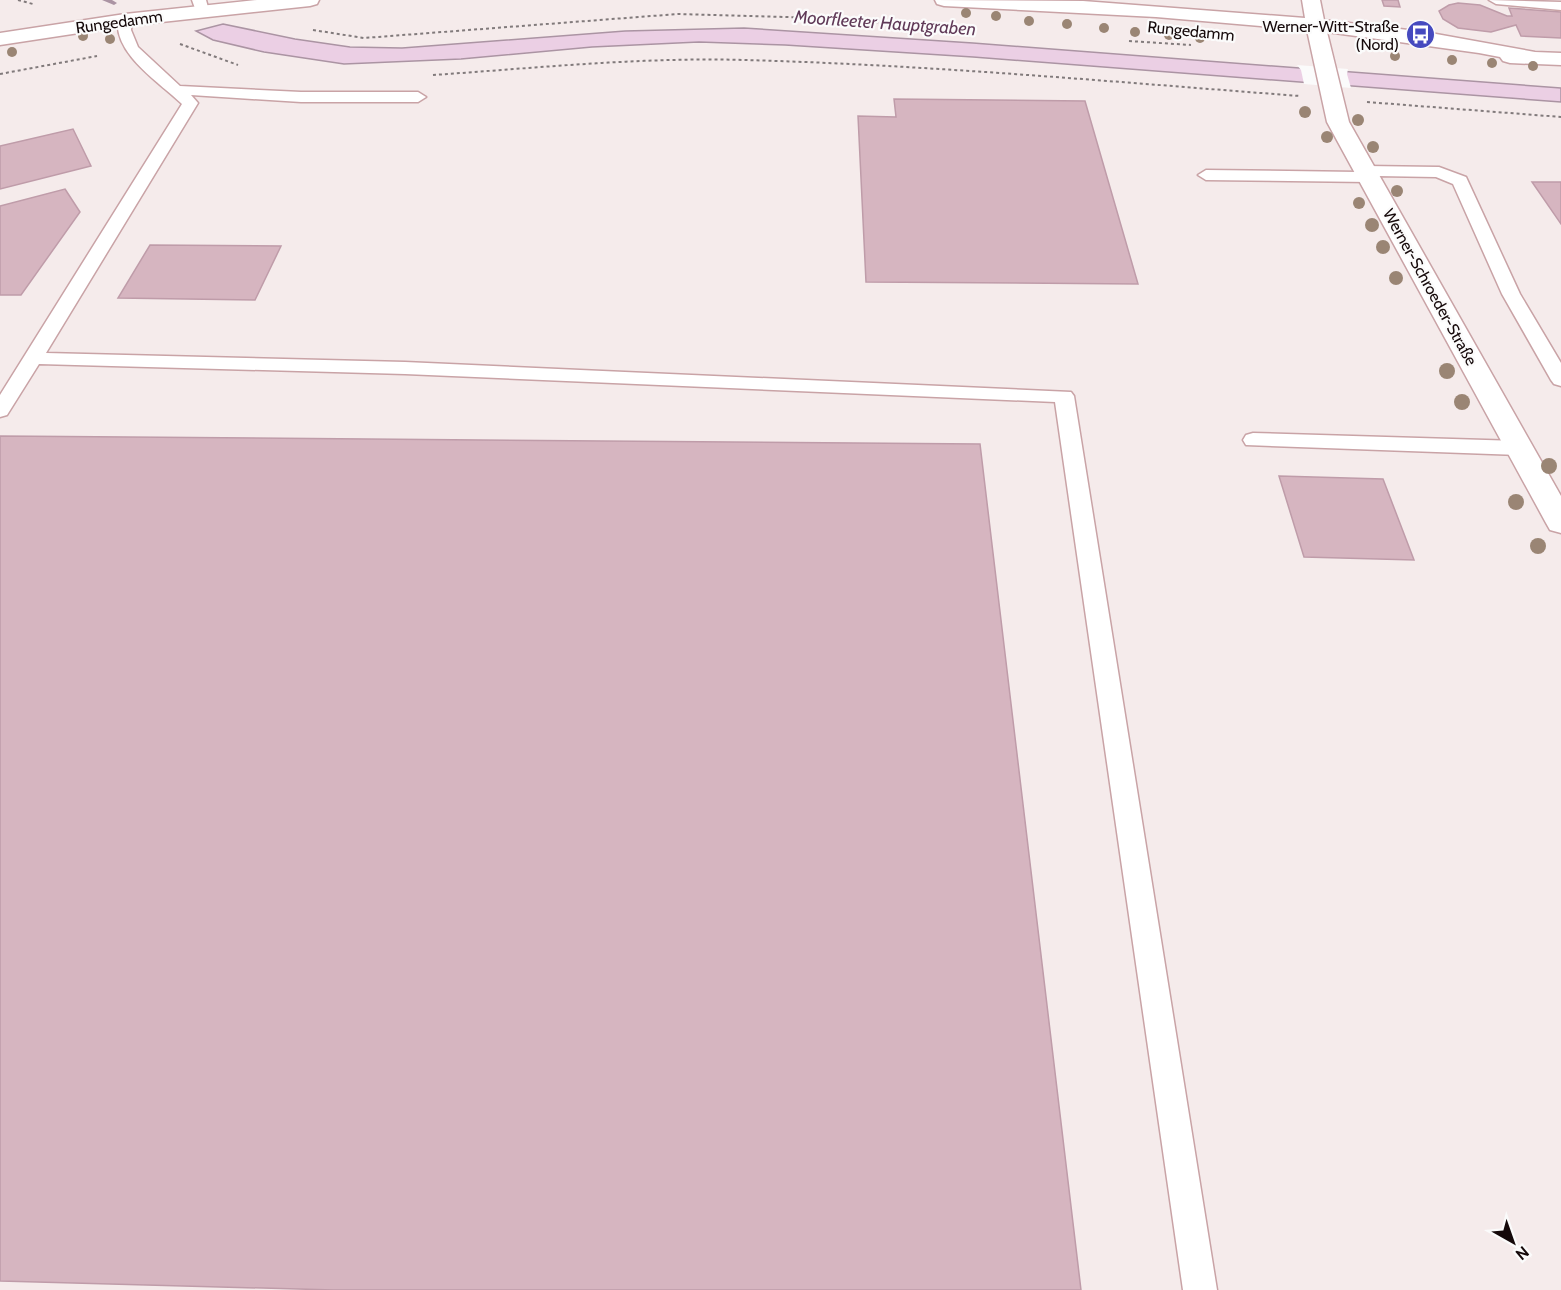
<svg xmlns="http://www.w3.org/2000/svg" width="1561" height="1290" font-family="Cabin,sans-serif">
	<style>
		.built { fill: #f5ebeb }
		.water { fill: #ebcfe4; stroke: #ab94a3; stroke-width: 1.5 }
		.pier { fill: #fbfbfb }
		.lines { fill: none; stroke-linecap: round; stroke-linejoin: round }
		.stream { fill: #ab94a3; fill-rule: evenodd }
		.building { fill: #d6b5c0; stroke: #bf9ca9; stroke-width: 1.5 }
		.service-casing { stroke: #c9a3a6; stroke-width: 3 }
		.minor-casing { stroke: #c9a3a6; stroke-width: 3 }
		.path { stroke: #817a7b; stroke-width: 2; stroke-dasharray: 3 3; stroke-linecap: butt }
		.service { fill: #fff; fill-rule: evenodd }
		.minor { fill: #fff; fill-rule: evenodd }
		.tree { fill: #9a8574 }
		.labels { text-anchor: middle; dominant-baseline: central; stroke-width: 4.5; stroke-linejoin: round; paint-order: stroke }
		.far-street-label { font-size: 16px; fill: #15090a; stroke: #fbfbfb }
		.far-poi-label { font-size: 16px; fill: #15090a; stroke: #fbfbfb; text-anchor: end }
		.far-water-label { font-size: 18px; font-style: italic; fill: #603a58; stroke: #fbfbfb }
	</style>
	<rect width="100%" height="100%" fill="#fbfbfb"/>
	<!-- built -->
	<path class="built" d="M0,0H1561V1290H0Z"/>
	<!-- water -->
	<path class="water" d="M223,24L295,39L350,47L402,48L625,31L744,28L973,43L1561,88V102L973,57L785,45L699,42L592,47L461,59L344,64L264,52L213,40L196,31Z"/>
	<!-- pier -->
	<path class="pier" d="M1297,65L1348,69L1347,74L1351,88L1304,84L1301,70Z"/>
	<g class="lines">
		<!-- stream -->
		<path class="stream" d="M102,0H112L117,3L114,5Z"/>
	</g>
	<!-- building -->
	<path class="building" d="M1382,0H1398L1400,7L1384,6Z
		M1458,3L1480,5L1507,16H1512L1509,8L1561,12V38L1521,36L1516,25L1491,32L1458,28L1443,19L1439,11L1449,5Z
		M894,99L1085,101L1138,284L866,282L858,116L896,117Z
		M73,129L91,166L0,189V146Z
		M1532,182H1561V224Z
		M65,189L80,212L21,295H0V206Z
		M150,245L281,246L255,300L118,298Z
		M0,436L980,444L1081,1290H334L0,1281Z
		M1279,476L1383,479L1414,560L1304,557Z"/>
	<g class="lines">
		<defs>
			<path id="service" d="M192,0H206L209,11L207,14H197Z
				M1489,0L1561,2V10L1496,4Z
				M125,16L132,20L131,30L138,47L180,86L301,92H418L426,97L418,102H301L191,95L198,103L46,353L405,362L1071,392L1074,396L1217,1290H1183L1055,402L405,374L39,364L7,415L0,417V395L182,104C159,82 114,54 118,20Z
				M1366,166L1439,167L1466,177L1520,294L1561,363V386L1554,384L1551,380L1502,294L1453,184L1436,177L1377,176L1375,181L1369,182L1206,180L1198,175L1206,170L1358,172L1360,168Z
				M1253,433L1519,441L1526,443L1529,448L1526,453L1519,455L1246,445L1243,440L1246,435Z"/>
			<path id="minor" d="M257,0H319L317,4L310,6L125,26L0,45V33L125,14Z
				M935,0L1083,1L1305,18L1302,0H1320L1324,20L1425,32L1535,52L1561,53V65L1510,63L1503,61L1500,57L1479,53L1327,32L1349,122L1561,496V533L1550,530L1546,523L1327,122L1307,30L1156,17L944,6L937,4Z"/>
		</defs>
		<!-- service casing -->
		<use href="#service" class="service-casing"/>
		<!-- minor casing -->
		<use href="#minor" class="minor-casing"/>
		<!-- path -->
		<path class="path" d="M18,0L33,4
			M313,30L364,38L678,14L821,18L930,26
			M1129,41L1191,45
			M180,44L238,65
			M0,74L97,56
			M433,75C536,68 641,57 745,60C930,65 1115,82 1300,96
			M1367,102L1561,117"/>
		<!-- service -->
		<use href="#service" class="service"/>
		<!-- minor -->
		<use href="#minor" class="minor"/>
	</g>
	<!-- trees -->
	<g class="tree">
		<circle cx="966" cy="13" r="5"/>
		<circle cx="996" cy="16" r="5"/>
		<circle cx="1029" cy="21" r="5"/>
		<circle cx="1067" cy="24" r="5"/>
		<circle cx="1104" cy="28" r="5"/>
		<circle cx="1135" cy="32" r="5"/>
		<circle cx="1169" cy="35" r="5"/>
		<circle cx="83" cy="36" r="5"/>
		<circle cx="1200" cy="38" r="5"/>
		<circle cx="110" cy="39" r="5"/>
		<circle cx="12" cy="52" r="5"/>
		<circle cx="1395" cy="56" r="5"/>
		<circle cx="1452" cy="60" r="5"/>
		<circle cx="1492" cy="63" r="5"/>
		<circle cx="1533" cy="66" r="5"/>
		<circle cx="1305" cy="112" r="6"/>
		<circle cx="1358" cy="120" r="6"/>
		<circle cx="1327" cy="137" r="6"/>
		<circle cx="1373" cy="147" r="6"/>
		<circle cx="1397" cy="191" r="6"/>
		<circle cx="1359" cy="203" r="6"/>
		<circle cx="1372" cy="225" r="7"/>
		<circle cx="1383" cy="247" r="7"/>
		<circle cx="1396" cy="278" r="7"/>
		<circle cx="1447" cy="371" r="8"/>
		<circle cx="1462" cy="402" r="8"/>
		<circle cx="1549" cy="466" r="8"/>
		<circle cx="1516" cy="502" r="8"/>
		<circle cx="1538" cy="546" r="8"/>
	</g>
	<!-- icons -->
	<defs>
		<symbol id="bus-disc" viewBox="-11 -11 22 22"><circle r="9.5" fill="#464abf" stroke="#fbfbfb"/><path d="M-5-6H5V4H4V6H2V4H-2V6H-4V4H-5ZM-3.5-4V0h7V-4ZM-3.5 1.2v1.5H-2V1.2ZM2 1.2v1.5H3.5V1.2Z" fill="#fff"/></symbol>
	</defs>
	<g fill-rule="evenodd">
		<use href="#bus-disc" x="1404" y="18" width="33" height="33"/>
	</g>
	<g class="labels">
		<!-- far-street labels -->
		<g class="far-street-label">
			<text transform="translate(119 22) rotate(-8)">Rungedamm</text>
			<text transform="translate(1191 31) rotate(6)">Rungedamm</text>
			<text transform="translate(1430 287) rotate(61)">Werner-Schroeder-Straße</text>
		</g>
		<!-- far-poi labels -->
		<g class="far-poi-label">
			<text x="1399" y="26">Werner-Witt-Straße<tspan x="1399" dy="18">(Nord)</tspan></text>
		</g>
		<!-- far-water labels -->
		<g class="far-water-label">
			<text transform="translate(885 23) rotate(4)">Moorfleeter Hauptgraben</text>
		</g>
	</g>
	<!-- north arrow -->
	<g transform="translate(1513 1242) rotate(140)" stroke="#fbfbfb" stroke-width="4.5" paint-order="stroke">
	<path d="M0-4.5L10 22L0 15L-10 22Z" fill="#15090a"/>
	<text y="-9" font-size="16" font-weight="bold" text-anchor="middle" fill="#15090a">N</text>
	</g>
</svg>
